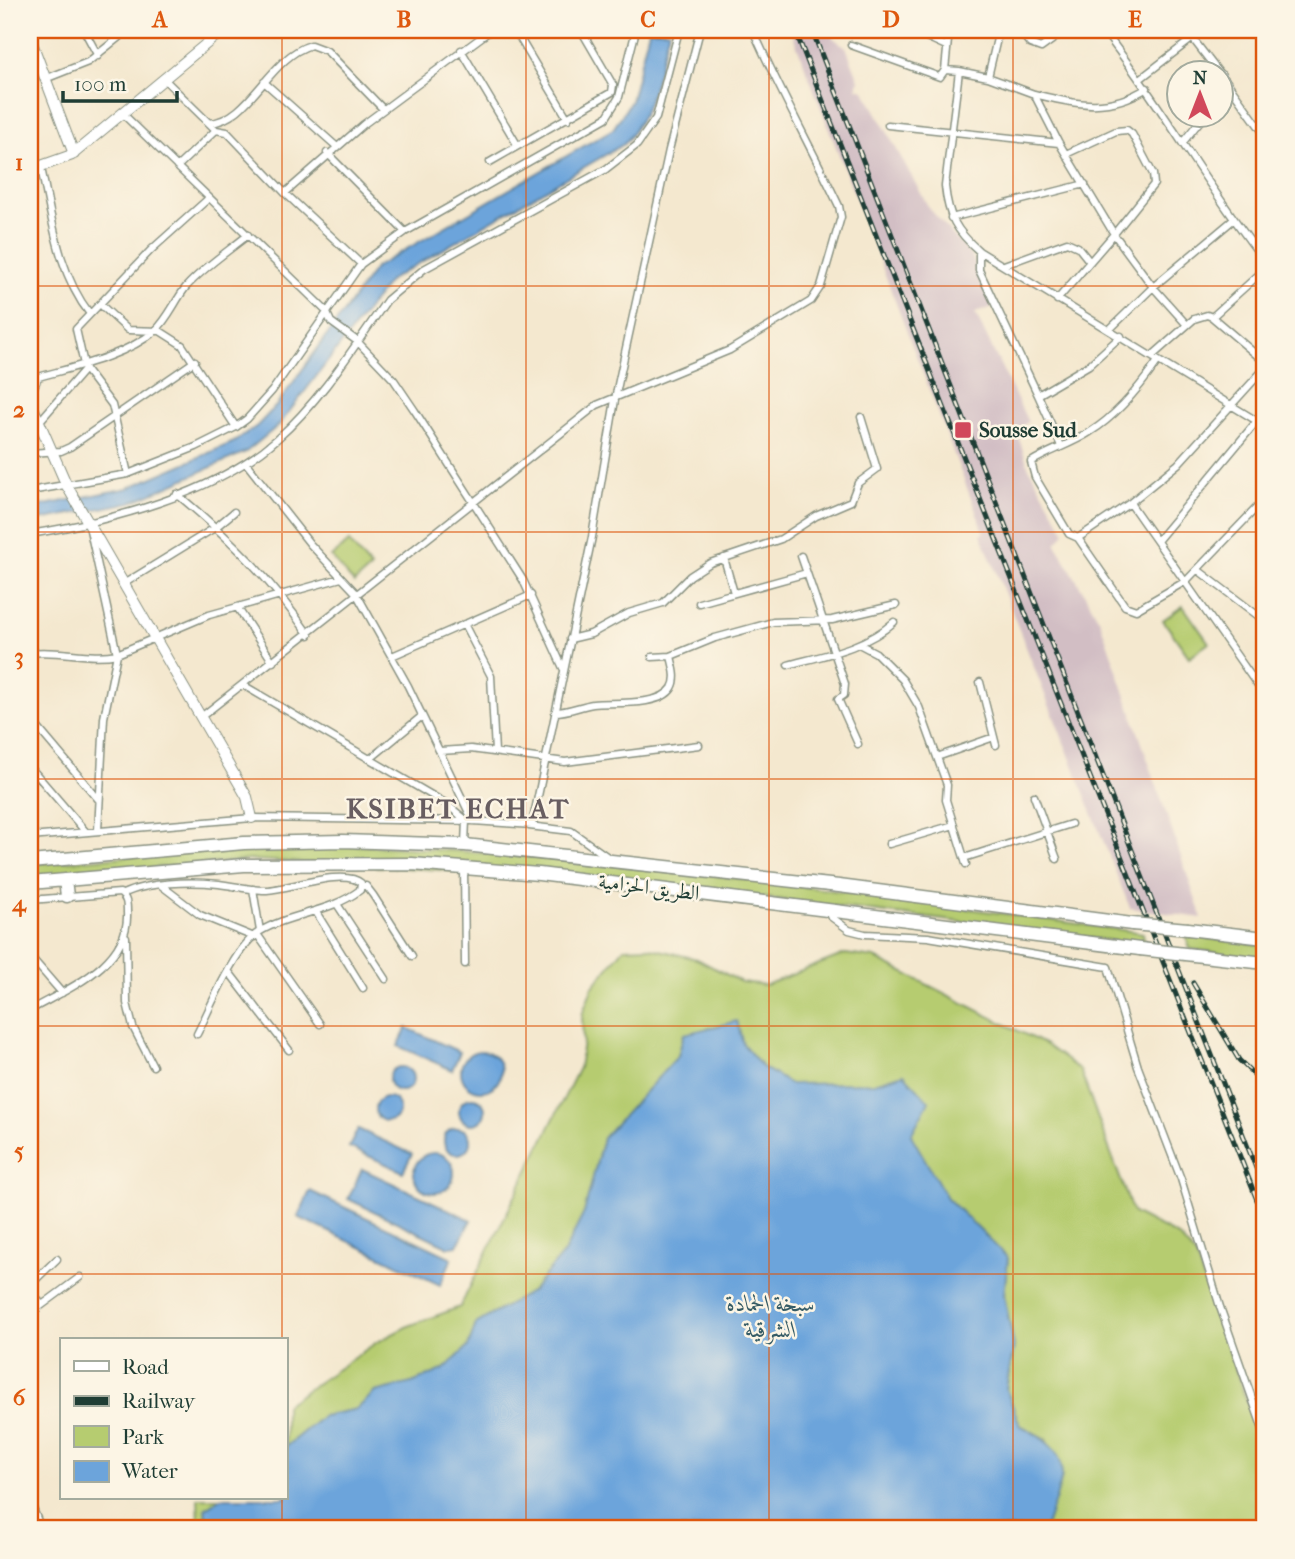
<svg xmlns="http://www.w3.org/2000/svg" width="1295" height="1559" font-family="'IM FELL French Canon',Amiri,serif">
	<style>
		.industrial { fill: #d2bec4 }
		.green { fill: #b6cc70; stroke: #6a8452; stroke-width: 2 }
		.water { fill: #6ca4db; stroke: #467088; stroke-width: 2 }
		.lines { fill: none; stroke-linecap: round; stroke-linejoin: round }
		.street-casing { stroke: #8a9282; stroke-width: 9 }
		.secondary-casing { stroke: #8a9282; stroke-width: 12 }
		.highway-casing { stroke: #8a9282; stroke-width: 15 }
		.street { stroke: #fff; stroke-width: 6 }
		.secondary { stroke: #fff; stroke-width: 10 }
		.highway { stroke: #fff; stroke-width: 12 }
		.rail-casing { stroke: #1f3d34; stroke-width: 5 }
		.rail { stroke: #fcf5e5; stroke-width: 2.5; stroke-dasharray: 8; stroke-linecap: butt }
		.highway-bridge-casing { stroke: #8a9282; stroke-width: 15; stroke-linecap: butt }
		.highway-bridge { stroke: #fff; stroke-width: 12 }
		.grid { fill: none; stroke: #de580e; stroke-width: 2; stroke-opacity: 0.55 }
		.poi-dot { fill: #d1495b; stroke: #fcf5e5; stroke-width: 2.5 }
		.labels { text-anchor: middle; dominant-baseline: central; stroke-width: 5; stroke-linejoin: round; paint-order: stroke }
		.poi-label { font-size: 21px; font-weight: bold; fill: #1f3d34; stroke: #fcf5e5; text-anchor: start }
		.street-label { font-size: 21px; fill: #1f3d34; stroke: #fcf5e5 }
		.water-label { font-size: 23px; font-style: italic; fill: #365c66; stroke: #fcf5e5 }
		.district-label { font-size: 28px; font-weight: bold; letter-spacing: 2px; fill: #685e61; stroke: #fcf5e5 }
		.neatline { fill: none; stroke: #de580e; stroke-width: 2.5 }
		.grid-label { font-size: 23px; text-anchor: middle; font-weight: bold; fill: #de580e }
	</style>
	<rect width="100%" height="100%" fill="#fcf5e5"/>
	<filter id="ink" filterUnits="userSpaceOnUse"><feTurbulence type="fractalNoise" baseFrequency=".0143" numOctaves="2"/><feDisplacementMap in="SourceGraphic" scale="14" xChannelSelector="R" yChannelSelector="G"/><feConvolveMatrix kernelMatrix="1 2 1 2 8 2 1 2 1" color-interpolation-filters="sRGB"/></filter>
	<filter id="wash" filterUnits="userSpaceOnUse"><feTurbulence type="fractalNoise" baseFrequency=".00686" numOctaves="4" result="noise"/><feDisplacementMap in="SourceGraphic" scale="28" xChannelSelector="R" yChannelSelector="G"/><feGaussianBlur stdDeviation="1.57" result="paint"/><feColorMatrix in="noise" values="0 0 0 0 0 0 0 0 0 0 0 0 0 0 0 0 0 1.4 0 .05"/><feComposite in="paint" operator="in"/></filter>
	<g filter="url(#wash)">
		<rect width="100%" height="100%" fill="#f4e8cf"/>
		<!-- industrial -->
		<path class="industrial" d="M791,30H832L833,38L846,47L859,80L857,88L864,90L929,208L972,257L995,307L975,313L1028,422L1016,430L1028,466L1065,532L1056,544L1100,621L1202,918L1130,908L981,534L984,532Z"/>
		<!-- green -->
		<path class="green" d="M349,542L371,568L354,583L331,557Z
			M1183,606L1209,643L1189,657L1163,620Z
			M351,845C616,856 880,897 1143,933L1145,945L613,879L252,860L30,878V864L251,847Z
			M1186,936L1265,945V959L1190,949Z
			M647,947L697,959L741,982L766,985L845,954L875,958L1046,1045L1080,1070L1133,1213L1178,1236L1195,1255L1265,1453V1529H1045L1062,1477L1046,1439L1020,1425L1006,1389L1014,1346L1004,1295L1008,1258L947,1198L910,1135L904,1074L874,1083L790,1084L761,1066L743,1044L684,1034L678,1056L603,1138L584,1213L564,1253L532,1291L476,1324L468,1347L443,1370L412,1383L375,1392L357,1409L323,1416L285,1447V1405L377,1342L406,1327L460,1307L579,1068L583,1042L582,1015L592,988L624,948Z
			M198,1498H220L205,1509L208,1529H199Z"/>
		<!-- water -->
		<path class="water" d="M649,30H669C658,71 652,111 624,144L390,280L279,425L246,452L132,502L30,522V508L128,488L234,442L257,426L277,405L376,267L613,129L631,101Z
			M737,1021L743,1044L761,1066L790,1084L874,1083L904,1074L929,1101L911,1135L947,1198L1008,1258L1004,1295L1014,1346L1006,1389L1020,1425C1080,1457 1063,1475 1045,1529H208L205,1509L220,1498H285V1447L323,1416L357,1409L375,1392L412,1383L443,1370L468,1347L476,1324L532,1291L564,1253L584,1213L603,1138L678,1056L684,1034Z
			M407,1028L460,1052L452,1070L398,1046Z
			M461 1071a20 20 0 1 1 40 0a20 20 0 1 1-40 0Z
			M389 1079a12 12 0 1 1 24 0a12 12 0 1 1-24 0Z
			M375 1109a12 12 0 1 1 24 0a12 12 0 1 1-24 0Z
			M459 1111a13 13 0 1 1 26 0a13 13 0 1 1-26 0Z
			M444 1141a13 13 0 1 1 26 0a13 13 0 1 1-26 0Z
			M358,1129L412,1154L403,1172L349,1147Z
			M414 1173a20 20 0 1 1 40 0a20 20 0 1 1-40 0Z
			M362,1169L471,1220L457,1246L449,1247L348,1199Z
			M310,1191L452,1258L440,1285L298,1217Z"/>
	</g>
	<g filter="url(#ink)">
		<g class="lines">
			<defs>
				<path id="street" d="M84,30L98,56
					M515,30L568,119
					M911,30L946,46
					M949,30L945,70L959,71L945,186C948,216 956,231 979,251L1265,426
					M1019,30L1030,44L1041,48L1066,30
					M1103,30C1161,104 1207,187 1265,261
					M1186,30L1220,74
					M851,45L940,77L945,70
					M461,50L518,146
					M959,71L988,77L1034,94L1059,143L1114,234L1057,300
					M1222,75L1265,135
					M988,77L999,30
					M45,79L88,62L128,30
					M1140,79L1193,38
					M165,80L216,130L227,132L285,193L361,264
					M264,82L336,146
					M1222,93L1228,84
					M1034,94C1076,104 1108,113 1147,88
					M123,114L326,311L331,322L357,341L394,380L415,411L523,580L563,668
					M209,123C250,121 269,57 311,45L327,51L383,109
					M888,125L1059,143
					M1183,142L1204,116
					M327,153L405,232
					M1066,154L1116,131L1127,130L1132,134L1153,174L1154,184L1114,234L1153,287L1187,325
					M490,162L612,92L613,85L581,30
					M177,167L216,130
					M41,168C52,218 58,273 90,314
					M285,193L364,124L491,30
					M951,218L1085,184
					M979,251V270L1038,395
					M1004,265L1067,242L1078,247L1090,262
					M100,304L128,330L160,331L182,345L236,427
					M1212,317L1265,362
					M1110,329L1153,287L1233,220
					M1152,356L1194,319L1207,315L1212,317L1265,269
					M1158,361C1140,387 1118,415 1090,432C1072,444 1050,450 1031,462L1035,477L1069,534L1078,538L1125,606L1136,610L1186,581L1265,499
					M85,369L112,405L128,474
					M35,378C73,367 124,357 155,331C168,319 175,301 186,287C204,267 227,252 248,235
					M39,422L85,369L76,329L151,250L209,198
					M1061,446L1038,395L1089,365L1121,336
					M30,453L61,451L70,447L195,361
					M246,463L310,544L356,593L408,686L473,821
					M30,491L128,474L196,447L236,427L247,419L272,391L361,264L405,232L606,118L619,97L636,30
					M177,494C232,540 268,576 309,635
					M1130,503L1265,696
					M90,530L117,654L104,718L98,830
					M30,534C111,521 215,494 277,439C320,401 354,347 387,300L424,269L606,169L637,145L656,118L679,30
					M1078,538L1130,503L1178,464L1265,368
					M1157,541L1257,421
					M801,556L845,684L844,695L838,699L858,744
					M724,558L734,593
					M30,560L34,533
					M1198,570L1265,621
					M125,583L216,527L234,512
					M699,603L807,573
					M237,607L273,662
					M464,624L491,676L495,752
					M570,639L591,634L629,613L663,603L690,576L710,563L781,539L816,516L851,501L858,483L877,469L861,417
					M859,644L876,653L903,680L919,707L947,785L946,800L966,864
					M30,653C59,649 90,660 117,654L209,615L341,578
					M392,656L531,595
					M652,657L671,656L715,638L773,622L832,620L896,605
					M788,665C825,655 865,648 894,622
					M980,682L996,745
					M243,685L445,803L466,820L465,844
					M555,712C569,712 580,706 593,704C613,702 660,707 672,688C678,678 673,666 671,656
					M201,717L597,405L730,350L811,301L821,286L841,217L839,206C811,147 779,90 753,30
					M30,724L33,722L99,800
					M440,751L471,749L565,762L699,745
					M937,757L994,737
					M370,759L422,716
					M30,767L85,831
					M1034,796L1057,859
					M529,826L571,831L609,858
					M30,837L252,818L473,821L532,825L592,537L616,394L669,150L700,30
					M889,844L954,825
					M964,858L1071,824
					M464,867L465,964
					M162,886L200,915L254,937
					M362,886H366L373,895L412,956
					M253,889L260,931
					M123,894C147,882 191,881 219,884C235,886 250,890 267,890C289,889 344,868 361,883L360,890C330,913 290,913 259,932C233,949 211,1007 197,1034
					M30,900L120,893C127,898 127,904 127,912C130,964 69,988 30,1010
					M337,904L386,979
					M830,911V916L849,930L865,934L928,937L1108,967L1138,1067L1181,1179L1220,1307L1265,1435
					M316,912L363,988
					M257,934L320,1024
					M126,937L127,1003L133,1027L153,1066
					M30,956L62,993
					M229,972L289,1050
					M30,1285L57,1259
					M30,1291L42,1305
					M30,1314L80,1277
					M30,1501L41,1529"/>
				<path id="secondary" d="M30,38L74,154
					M30,170L72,155L223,30
					M30,372L35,381L30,391
					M30,401L67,486L247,797L252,818"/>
				<path id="highway" d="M30,862L244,843L343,841L465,845L839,886L1132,924
					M65,880L67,896
					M30,883L244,865L412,864L539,874L1140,949
					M1188,929L1265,938
					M1194,955L1265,963"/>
			</defs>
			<!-- street casing -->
			<use href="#street" class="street-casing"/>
			<!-- secondary casing -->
			<use href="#secondary" class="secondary-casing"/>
			<!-- highway casing -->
			<use href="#highway" class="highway-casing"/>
			<!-- street -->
			<use href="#street" class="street"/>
			<!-- secondary -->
			<use href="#secondary" class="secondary"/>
			<!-- highway -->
			<use href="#highway" class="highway"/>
			<defs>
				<path id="rail" d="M795,30L1265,1220
					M812,30L1265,1191
					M1193,983L1239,1060L1265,1085"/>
			</defs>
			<!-- rail casing -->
			<use href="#rail" class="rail-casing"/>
			<!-- rail -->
			<use href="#rail" class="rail"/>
			<defs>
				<path id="highway-bridge" d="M1132,924L1188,929
					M1140,949L1194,955"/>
			</defs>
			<!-- highway-bridge casing -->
			<use href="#highway-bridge" class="highway-bridge-casing"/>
			<!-- highway-bridge -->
			<use href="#highway-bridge" class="highway-bridge"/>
		</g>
	</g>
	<!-- grid -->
	<path class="grid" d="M282,30V1340M526,30V1529M769,30V1529M1013,30V1529M30,286H1265M30,532H1265M30,779H1265M30,1026H1265M30,1274H1265M282,1498V1529"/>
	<!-- markers -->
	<rect class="poi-dot" x="954" y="421" width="18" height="18" rx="3.5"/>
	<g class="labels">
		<!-- poi labels -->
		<g class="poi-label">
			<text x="979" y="430">Sousse Sud</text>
		</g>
		<!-- street labels -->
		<g class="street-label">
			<text transform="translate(649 887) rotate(7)">الطريق الحزامية</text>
		</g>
		<!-- water labels -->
		<g class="water-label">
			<text x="771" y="1303">سبخة الحمادة<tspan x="771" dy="26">الشرقية</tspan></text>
		</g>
		<!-- district labels -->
		<g class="district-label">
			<text x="458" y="808">KSIBET ECHAT</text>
		</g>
	</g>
	<!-- margin -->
	<rect width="1295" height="1559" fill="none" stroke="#fcf5e5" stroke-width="77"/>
	<!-- legend -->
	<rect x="60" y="1338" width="228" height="161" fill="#fcf5e5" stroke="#a4ab9e" stroke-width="2"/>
	<rect x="74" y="1361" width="35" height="10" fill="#ffffff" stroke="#a4ab9e" stroke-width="2"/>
	<text x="122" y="1374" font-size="21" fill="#1f3d34">Road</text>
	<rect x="74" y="1396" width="35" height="10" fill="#1f3d34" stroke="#a4ab9e" stroke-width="2"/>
	<text x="122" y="1408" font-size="21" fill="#1f3d34">Railway</text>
	<rect x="74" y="1426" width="35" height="21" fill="#b6cc70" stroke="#a4ab9e" stroke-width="2"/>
	<text x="122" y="1444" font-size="21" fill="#1f3d34">Park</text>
	<rect x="74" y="1461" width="35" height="21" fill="#6ca4db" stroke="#a4ab9e" stroke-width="2"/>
	<text x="122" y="1478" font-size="21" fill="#1f3d34">Water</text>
	<!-- north arrow -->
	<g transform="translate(1200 94)"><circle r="33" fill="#fcf5e5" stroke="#a4ab9e" stroke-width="2"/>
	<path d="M0-5L12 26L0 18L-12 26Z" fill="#d1495b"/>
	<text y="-10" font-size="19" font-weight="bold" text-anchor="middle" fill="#1f3d34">N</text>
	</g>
	<!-- scale -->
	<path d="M63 91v10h114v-10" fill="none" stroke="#1f3d34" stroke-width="3.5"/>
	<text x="74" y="91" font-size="21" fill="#1f3d34" stroke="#fcf5e5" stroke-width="5" paint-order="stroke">100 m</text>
	<rect x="38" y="38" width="1218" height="1482" class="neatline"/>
	<g class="grid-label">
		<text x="160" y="27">A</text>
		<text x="404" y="27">B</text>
		<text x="648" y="27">C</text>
		<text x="891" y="27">D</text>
		<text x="1135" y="27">E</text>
		<text x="19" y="170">1</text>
		<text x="19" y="417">2</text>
		<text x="19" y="664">3</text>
		<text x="19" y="911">4</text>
		<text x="19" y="1158">5</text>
		<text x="19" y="1405">6</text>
	</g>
</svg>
